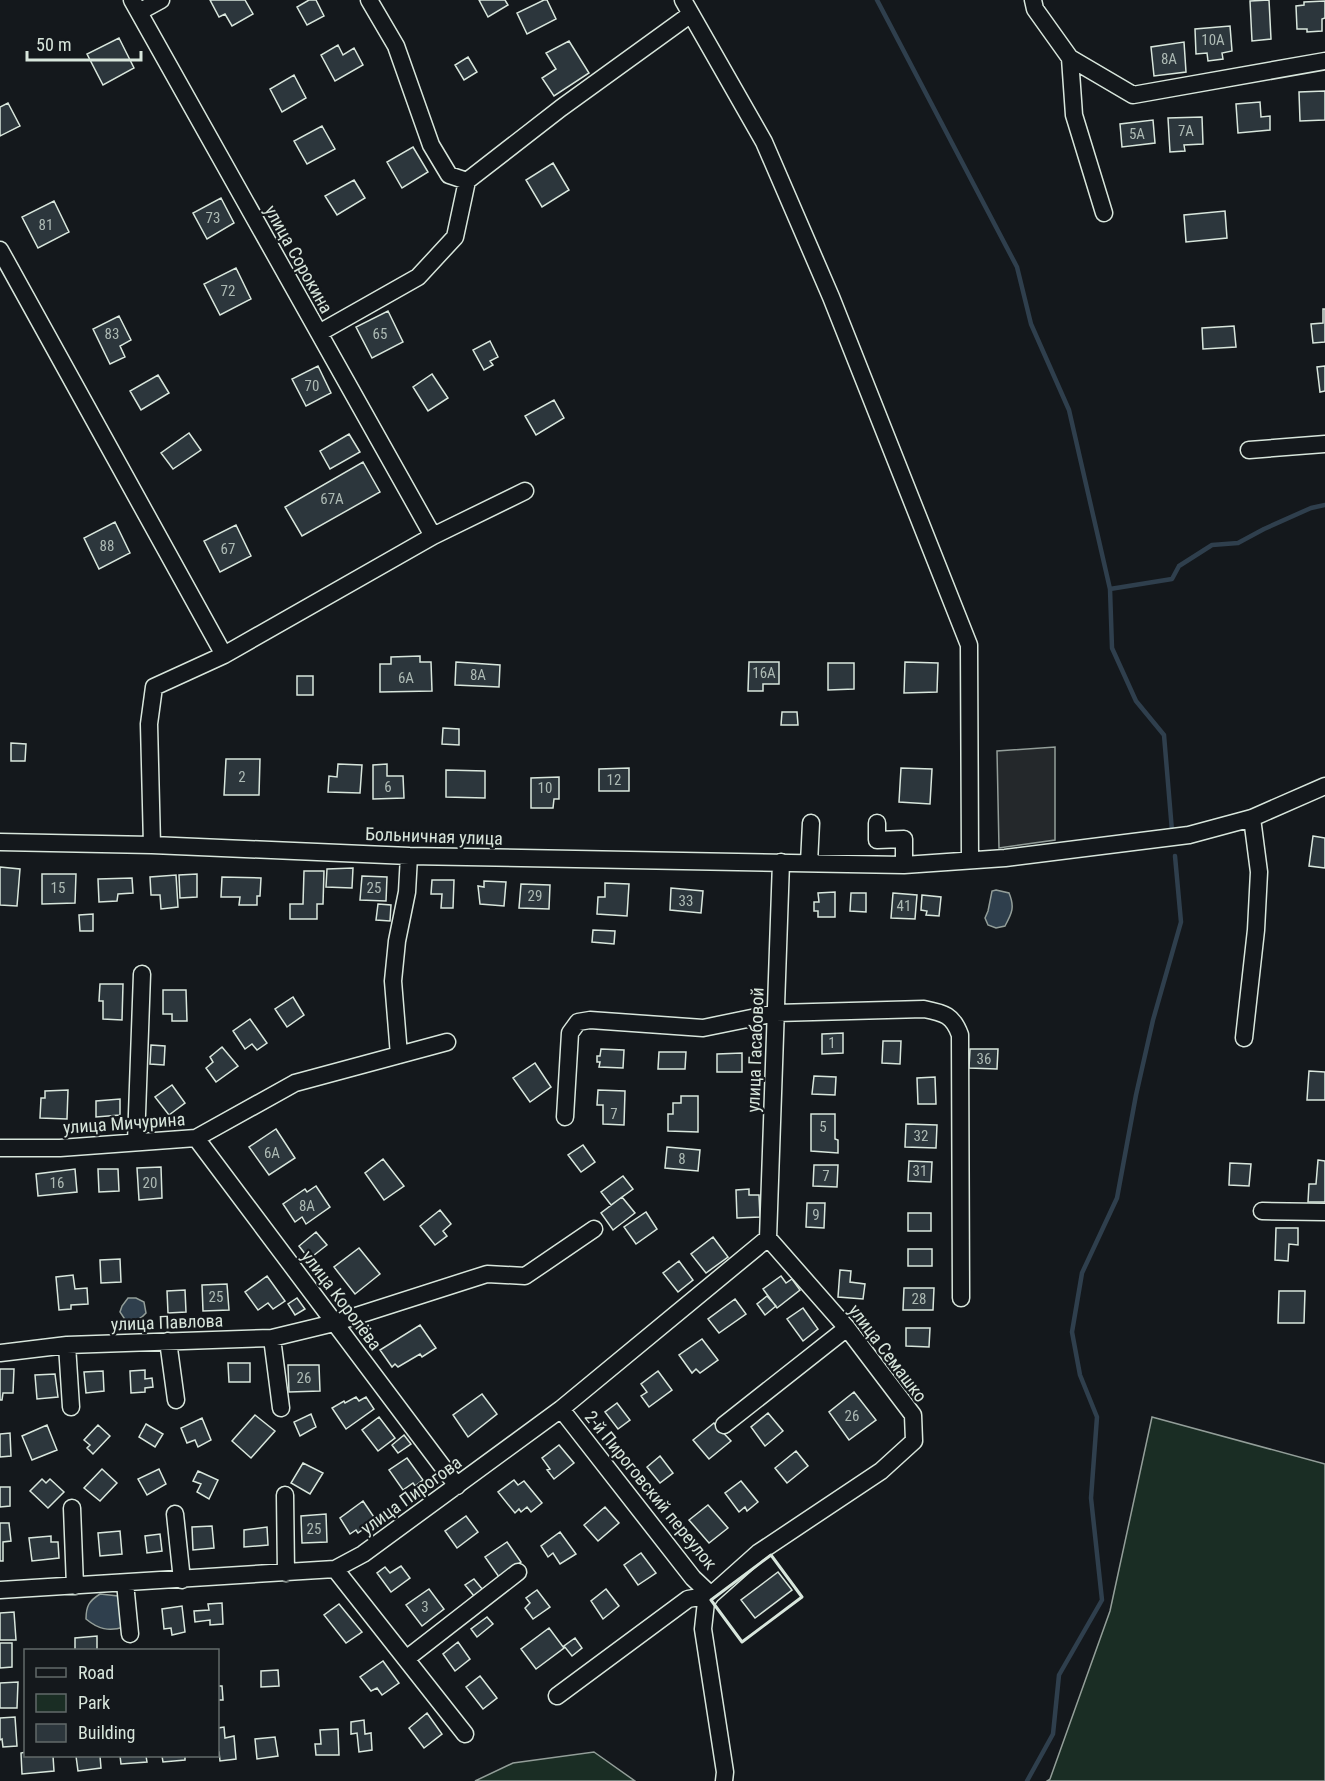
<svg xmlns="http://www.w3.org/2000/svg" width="1325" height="1781" font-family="'Roboto Condensed',sans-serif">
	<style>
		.green { fill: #1a2d24; stroke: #939e99; stroke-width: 1.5 }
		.parking { fill: #24282b; stroke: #939e99; stroke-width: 1.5 }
		.water { fill: #2f3f4d; stroke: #939e99; stroke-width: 1.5 }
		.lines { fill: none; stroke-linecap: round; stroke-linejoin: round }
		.stream { stroke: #2f3f4d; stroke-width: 4.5 }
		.building { fill: #2c363c; stroke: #d8e6dc; stroke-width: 1.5 }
		.minor-casing { stroke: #d8e6dc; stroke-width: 19 }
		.minor { stroke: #14181c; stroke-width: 16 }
		.wall { stroke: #d8e6dc; stroke-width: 3 }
		.labels { text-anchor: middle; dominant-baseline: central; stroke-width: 4.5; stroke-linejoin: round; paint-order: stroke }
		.number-label { font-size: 15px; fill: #adbab4 }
		.street-label { font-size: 18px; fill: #d8e6dc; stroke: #14181c }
	</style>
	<rect width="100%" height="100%" fill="#14181c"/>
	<!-- green -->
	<path class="green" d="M1152,1417L1325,1464V1781H1047L1050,1779L1110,1611Z
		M594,1752L635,1781H475L513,1763Z"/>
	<!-- parking -->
	<path class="parking" d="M1055,747V840L999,848L997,751Z"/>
	<!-- water -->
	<path class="water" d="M996,890L1009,893C1015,907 1012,913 1005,926L996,928L988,925L985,918L988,911L992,891Z
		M128,1298H136L144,1302L146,1313C141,1319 134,1322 126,1321L120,1312L122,1306Z
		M100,1594L118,1596L124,1627C109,1632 98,1629 86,1619C86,1606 89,1601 100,1594Z"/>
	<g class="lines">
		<!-- stream -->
		<path class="stream" d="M877,0L1017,267L1031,324L1069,410L1110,589L1112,648L1136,701L1164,735L1172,831
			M1110,589L1172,579L1179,566L1212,545L1238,543L1264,529L1311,508L1325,505
			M1027,1781L1053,1734L1059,1675L1102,1600L1091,1498L1097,1417L1080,1375L1072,1332L1082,1273L1117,1198L1136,1095L1153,1020L1181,922L1175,856"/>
	</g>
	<!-- building -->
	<path class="building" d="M210,0H245L253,14L232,26L225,14L219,17Z
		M309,0H316L324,16L307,25L297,7Z
		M479,0H505L508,5L488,17Z
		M544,0H547L556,19L527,34L517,13Z
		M1269,0L1271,39L1252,41L1250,1Z
		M1325,1V18L1322,19V31L1307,32V29H1297L1296,6L1304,5V2Z
		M1230,26L1232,51L1222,53L1223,59L1208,61L1207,53L1196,54L1195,29Z
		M119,38L134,68L103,85L87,54Z
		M569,41L589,73L554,96L542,78L556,69L546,53Z
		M1184,42L1186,72L1154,76L1151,47Z
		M338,45L343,55L354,48L363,65L335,81L321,55Z
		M468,57L477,72L464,80L455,65Z
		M294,75L306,98L282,112L270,89Z
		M1325,91V120L1300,121L1299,92Z
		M1260,102L1261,117L1270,116V130L1238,133L1236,104Z
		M8,103L20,126L0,136V107Z
		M1202,117L1203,144L1184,145L1185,151L1170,152L1168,118Z
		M1153,120L1155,143L1122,147L1120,124Z
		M322,126L335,149L307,164L294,141Z
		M413,147L428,172L402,188L387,162Z
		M553,163L569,190L542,207L526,180Z
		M354,180L365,198L337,215L325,196Z
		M221,198L234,223L207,239L193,213Z
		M54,201L69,232L38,248L22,217Z
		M1225,211L1227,238L1186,242L1184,215Z
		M236,268L251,299L220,315L204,284Z
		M1323,309H1325V342L1313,343L1311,324L1323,323Z
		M388,311L403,342L372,358L356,327Z
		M119,316L131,340L120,346L125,357L110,364L93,329Z
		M1234,326L1236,347L1203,349L1202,328Z
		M490,341L498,357L490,361L493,365L484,370L473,350Z
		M318,366L331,393L306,406L292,379Z
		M1325,366V391L1320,392L1317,367Z
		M432,374L448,398L428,411L413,387Z
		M158,375L169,393L141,410L130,391Z
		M554,400L564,418L536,435L525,416Z
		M189,433L201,450L173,469L161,453Z
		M349,434L360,452L330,469L320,451Z
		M363,462L380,492L302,536L285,507Z
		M115,522L130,553L99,569L84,538Z
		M236,525L251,556L220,572L204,541Z
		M420,656V662H431L432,691L380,692V664H391V657Z
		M456,662L500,665L499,687L455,685Z
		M749,662H779V684H763V691H748Z
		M905,662L938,663L937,692L904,693Z
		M828,663H854V689L828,690Z
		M297,676H313V695H297Z
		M782,712H797L798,725H781Z
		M443,728L459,729V745L442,744Z
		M11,743L26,744L25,761H11Z
		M226,759H260L259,795H224Z
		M338,764L362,765L360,793L328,792L329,776L337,777Z
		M387,764V776H403L404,798L373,799V765Z
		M629,768V791H599V769Z
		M901,768L932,769L930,804L899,802Z
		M446,770L485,771V798L446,797Z
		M559,777V799H554L553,808H531V778Z
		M1313,836L1325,838V868L1309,866Z
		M0,867L20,869L17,906L0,905Z
		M353,868L352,888L326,887L327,869Z
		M304,871H324L323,904H317V919H290V904H303Z
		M42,874H76L75,903L42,904Z
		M197,874V897L180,898L179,875Z
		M176,875L178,907L161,909L160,895H151L150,877Z
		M362,876L387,877L386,901L360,900Z
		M222,877L261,878L260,896H257V905H239L240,897H221Z
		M132,878L133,893L118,894L117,901L99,902L98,879Z
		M432,880H454L453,908H441L442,894H431Z
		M484,881L506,882L504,906L480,904L478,886L484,887Z
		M605,883L629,884L627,916L597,914L598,897H605Z
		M521,884L550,885L549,909L519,908Z
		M671,888L703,891L701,913L670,910Z
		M835,892V917H818V911H814V902H819L818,893Z
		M851,893H866V912L850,911Z
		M893,893L917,895L915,919L891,918Z
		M922,895L941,897L939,916L926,915L927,911L921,910Z
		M378,904L391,905L390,921L376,920Z
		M93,914V931H80L79,915Z
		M593,930L615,931L614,944L592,942Z
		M100,984H123L122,1020L103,1019V1001H99Z
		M163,990H186L187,1021H172V1014H163Z
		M293,997L304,1015L287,1027L275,1009Z
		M250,1019L267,1043L257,1050L252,1044L245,1049L233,1031Z
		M843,1033V1053L822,1054V1034Z
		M883,1041H901L900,1064L882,1063Z
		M151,1045L165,1046L164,1065L150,1064Z
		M222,1047L238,1066L216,1082L206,1068L213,1062L210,1057Z
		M601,1049L624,1050L623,1068L599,1067L600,1062H597V1056H600Z
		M970,1049H998L997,1069L969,1068Z
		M659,1052H686L685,1069H658Z
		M742,1053V1072H717V1054Z
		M535,1063L551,1087L530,1102L513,1078Z
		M1309,1071L1325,1072V1100H1307Z
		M814,1076L836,1077L835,1095L812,1094Z
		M935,1077L936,1104H918L917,1078Z
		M172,1085L185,1103L169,1115L155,1097Z
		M68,1090L67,1119L40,1118L41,1098H45V1091Z
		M598,1090L625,1091L624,1125L603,1124V1105H597Z
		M681,1096H698V1132L668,1131V1114H673V1103H681Z
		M120,1099V1115L96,1117V1101Z
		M811,1114H835V1139L838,1140V1153L811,1151Z
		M906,1124L937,1125L936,1148L905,1147Z
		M276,1129L295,1158L269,1175L249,1147Z
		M583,1145L595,1162L581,1172L568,1155Z
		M667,1147L700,1150L698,1171L665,1168Z
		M383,1159L404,1186L384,1200L365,1173Z
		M1318,1160L1325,1161V1202H1308L1309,1184H1316Z
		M909,1161L932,1162L931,1182L908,1181Z
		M1230,1163L1251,1164L1249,1186L1229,1185Z
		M814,1165H838L837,1187L813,1186Z
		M161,1167L162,1198L139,1200L137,1168Z
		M75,1169L77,1192L38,1196L36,1174Z
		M98,1169H118L119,1191L99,1192Z
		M623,1176L633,1189L611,1205L601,1192Z
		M316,1186L330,1207L306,1224L302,1217L295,1222L283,1204L305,1189L307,1192Z
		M749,1189V1195H759L760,1217L737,1218L736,1190Z
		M622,1197L635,1213L613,1230L601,1213Z
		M807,1203H825L824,1228L806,1227Z
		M440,1210L451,1224L443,1231L447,1236L435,1245L420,1226Z
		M646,1212L657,1229L636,1244L624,1227Z
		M908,1213H931V1231H908Z
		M1276,1228H1298V1245L1289,1244L1288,1261L1275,1260Z
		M316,1232L327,1245L309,1259L299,1246Z
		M713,1237L728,1257L706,1273L691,1254Z
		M359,1248L380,1274L355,1294L334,1267Z
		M908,1249H932V1266H908Z
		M120,1259L121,1282L101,1283L100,1260Z
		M679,1261L693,1280L678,1292L663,1273Z
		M840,1270L851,1271L850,1282L865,1284L863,1299L838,1297Z
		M73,1275L75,1289L87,1288L88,1304L71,1305V1309L59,1310L56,1277Z
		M267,1276L285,1301L273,1309L268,1303L258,1310L245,1292Z
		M781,1276L786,1283L792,1279L800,1290L777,1308L763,1289Z
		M227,1284L229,1310L203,1311L202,1285Z
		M904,1288H934L933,1310H903Z
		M185,1290L186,1312L168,1313L167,1291Z
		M1279,1291H1305L1304,1323H1278Z
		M767,1296L776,1306L765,1315L757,1304Z
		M297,1298L305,1309L295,1315L288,1304Z
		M735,1299L746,1314L719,1333L708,1319Z
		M803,1308L818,1329L803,1341L787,1319Z
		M420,1325L436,1348L422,1357L420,1354L398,1367L395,1364L392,1367L380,1350Z
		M906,1328H930L929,1347L906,1346Z
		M702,1339L718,1360L700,1373L696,1369L692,1373L679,1355Z
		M228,1363H250V1382H229Z
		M288,1365H319L320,1391L289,1392Z
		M0,1369H14L13,1393H3L2,1400H0Z
		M145,1370V1379L152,1378L153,1387L145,1388V1392L131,1393L130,1371Z
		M103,1371L104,1391L86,1393L84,1372Z
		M658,1371L672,1390L649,1407L641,1396L647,1392L641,1384Z
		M55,1374L58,1397L37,1399L35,1375Z
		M854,1392L876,1420L849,1440L829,1412Z
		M482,1394L497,1414L468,1437L453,1415Z
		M356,1397L359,1401L366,1397L374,1409L346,1429L332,1408L344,1401L345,1403Z
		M617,1403L630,1420L618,1429L605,1412Z
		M768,1413L783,1431L765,1446L751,1427Z
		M311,1414L316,1427L300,1436L294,1422Z
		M255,1415L275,1431L251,1458L232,1441Z
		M379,1417L395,1438L378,1451L362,1430Z
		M202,1418L211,1440L198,1447L195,1440L187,1443L181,1428Z
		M714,1423L731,1441L709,1459L693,1440Z
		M146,1424L163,1434L155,1447L139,1437Z
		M47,1425L57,1450L32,1460L22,1436Z
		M98,1425L110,1436L93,1454L87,1448L90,1445L84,1440Z
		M10,1433L11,1456L0,1457V1434Z
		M404,1435L411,1444L398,1453L392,1445Z
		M559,1445L574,1463L554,1479L547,1470L550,1469L542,1458Z
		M796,1451L808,1466L787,1483L775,1468Z
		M660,1456L673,1473L660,1483L647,1467Z
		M407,1458L423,1480L415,1486L413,1483L403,1490L389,1470Z
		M303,1463L323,1473L310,1494L291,1483Z
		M102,1469L117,1483L100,1501L84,1488Z
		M159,1469L166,1484L147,1495L138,1479Z
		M198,1471L218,1480L209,1499L197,1492L201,1484L193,1481Z
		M42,1479L46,1483L50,1479L64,1492L48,1508L30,1491Z
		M514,1480L518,1485L524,1481L542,1503L531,1512L527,1507L521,1512L519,1509L515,1513L498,1492Z
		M741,1481L758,1502L747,1511L745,1507L739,1512L725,1493Z
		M0,1487H10V1506L0,1507Z
		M363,1501L376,1520L358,1533L356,1530L350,1534L340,1518Z
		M708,1505L728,1528L709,1543L689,1520Z
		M605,1507L619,1523L598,1541L584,1525Z
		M326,1514L327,1542L302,1543L301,1516Z
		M466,1516L478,1532L457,1548L445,1531Z
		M0,1523H9L11,1541L3,1542V1561H0Z
		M212,1526L214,1548L193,1550L192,1527Z
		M267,1527L268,1545L244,1547V1530Z
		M120,1531L122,1554L100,1556L98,1533Z
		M560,1532L576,1554L560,1564L553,1553L548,1557L541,1546Z
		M160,1534L162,1551L147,1553L145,1536Z
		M51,1536V1542H58L59,1558L32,1561L29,1538Z
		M507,1542L521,1562L499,1577L485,1557Z
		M641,1553L656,1573L638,1585L624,1565Z
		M401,1566L410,1578L391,1592L377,1573L385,1567L390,1573Z
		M778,1572L792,1590L755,1618L741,1600Z
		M474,1579L483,1590L474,1596L465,1585Z
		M429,1589L444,1609L422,1626L406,1605Z
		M606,1589L619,1606L603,1619L591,1601Z
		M537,1590L550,1607L533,1619L525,1608L530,1603L526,1598Z
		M222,1603L223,1624L210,1625V1620L195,1622L194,1611L209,1610L208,1604Z
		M339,1604L362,1632L346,1643L324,1615Z
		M182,1606L185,1632L172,1635L171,1628L164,1629L162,1609Z
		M14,1612L16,1640H0V1613Z
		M487,1617L493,1624L477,1637L471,1629Z
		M549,1628L564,1648L536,1669L521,1649Z
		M97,1636V1650H75V1638Z
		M575,1638L582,1648L572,1656L564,1646Z
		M458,1642L470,1659L455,1671L443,1654Z
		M0,1643H12V1667L0,1668Z
		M383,1661L399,1683L382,1695L377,1688L371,1691L360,1677Z
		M278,1670L279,1686L261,1687V1671Z
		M480,1676L497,1698L483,1709L466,1687Z
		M18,1682L17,1708H0V1683Z
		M218,1686H222L223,1700H218Z
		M427,1713L442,1734L424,1748L409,1728Z
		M15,1717L17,1746L3,1747L2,1739L0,1740V1718Z
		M364,1720L365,1734L371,1733L372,1750L359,1752L357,1733L351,1734V1722Z
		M224,1727L225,1738L234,1736L236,1759L220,1761L219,1752H218V1728Z
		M338,1729L339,1755H316L315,1744H321L320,1730Z
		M275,1737L278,1756L257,1759L255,1739Z
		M26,1752V1756H53L54,1771L22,1774L21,1753Z
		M76,1756H100L101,1768L78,1771Z
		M120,1756H146L147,1762L121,1764Z
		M162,1756H185V1760L163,1762Z"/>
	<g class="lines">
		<defs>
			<path id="minor" d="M132,0L433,536
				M369,0L396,46L431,145L449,175L467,181L561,108L691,14
				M683,0L764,142L831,297L969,645L970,860
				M1033,0L1035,9L1070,58L1133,95L1325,61
				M139,12L161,0
				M1070,58L1074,115L1104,213
				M0,250L224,655
				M319,333L418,277L455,237L467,181
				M1249,450L1325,444
				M877,823V840L904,839V865
				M0,842L152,845L409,856L904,865L1005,858L1189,835L1252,818L1325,786
				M152,845L149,724L154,687L224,655L433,536L525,491
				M809,863L811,823
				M1244,1038L1256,930L1259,872L1252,818
				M399,1055L393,981L397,941L407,892L409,856
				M565,1117L570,1033L578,1022L590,1020L703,1028L776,1013L924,1009C944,1013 953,1015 960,1035L961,1298
				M196,1138L457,1486
				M136,1142L142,974
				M0,1148H60L196,1138L295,1083L447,1042
				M1262,1211L1325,1212
				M768,1238L781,862
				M272,1338L281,1408
				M168,1341L176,1400
				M67,1345L71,1407
				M0,1353L67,1345L272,1338L334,1323L487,1274L525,1276L594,1229
				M561,1409L693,1578L711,1595
				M724,1425L847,1328
				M285,1495L286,1573
				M72,1508L75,1586
				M175,1514L182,1580
				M335,1569L465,1734
				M125,1583L130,1634
				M0,1590L335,1569L363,1554L561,1409L768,1238
				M406,1659L518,1572
				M557,1696L688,1599L711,1595
				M724,1781L725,1772L703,1629L706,1602L711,1595L758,1553L881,1471L914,1441L913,1415L847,1328L768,1238"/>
		</defs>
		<!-- minor casing -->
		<use href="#minor" class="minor-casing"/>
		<!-- minor -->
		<use href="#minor" class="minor"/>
		<!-- wall -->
		<path class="wall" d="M771,1555L802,1597L742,1642L711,1600Z"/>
	</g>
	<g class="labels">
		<!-- number labels -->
		<g class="number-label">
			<text x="1213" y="40">10А</text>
			<text x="1169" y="59">8А</text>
			<text x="1186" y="131">7А</text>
			<text x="1137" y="134">5А</text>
			<text x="213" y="218">73</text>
			<text x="46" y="225">81</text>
			<text x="228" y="291">72</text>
			<text x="112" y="334">83</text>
			<text x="380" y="334">65</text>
			<text x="312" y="386">70</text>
			<text x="332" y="499">67А</text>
			<text x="107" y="546">88</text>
			<text x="228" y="549">67</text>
			<text x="764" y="673">16А</text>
			<text x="478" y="675">8А</text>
			<text x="406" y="678">6А</text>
			<text x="242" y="777">2</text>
			<text x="614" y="780">12</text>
			<text x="388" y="787">6</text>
			<text x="545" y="788">10</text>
			<text x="58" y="888">15</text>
			<text x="374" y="888">25</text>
			<text x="535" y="896">29</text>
			<text x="686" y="901">33</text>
			<text x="904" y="906">41</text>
			<text x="832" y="1043">1</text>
			<text x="984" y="1059">36</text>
			<text x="614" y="1114">7</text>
			<text x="823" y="1127">5</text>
			<text x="921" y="1136">32</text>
			<text x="272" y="1153">6А</text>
			<text x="682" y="1159">8</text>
			<text x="920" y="1171">31</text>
			<text x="826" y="1176">7</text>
			<text x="57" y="1183">16</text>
			<text x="150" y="1183">20</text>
			<text x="307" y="1206">8А</text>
			<text x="816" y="1215">9</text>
			<text x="216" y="1297">25</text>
			<text x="919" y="1299">28</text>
			<text x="304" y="1378">26</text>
			<text x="852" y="1416">26</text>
			<text x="314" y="1529">25</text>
			<text x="425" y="1607">3</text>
		</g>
		<!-- street labels -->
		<g class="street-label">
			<text transform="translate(299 259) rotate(61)">улица Сорокина</text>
			<text transform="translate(434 836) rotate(2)">Больничная улица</text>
			<text transform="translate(755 1050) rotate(-88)">улица Гасабовой</text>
			<text transform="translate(124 1123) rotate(-4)">улица Мичурина</text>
			<text transform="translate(342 1300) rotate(53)">улица Королёва</text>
			<text transform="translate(167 1322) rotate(-2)">улица Павлова</text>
			<text transform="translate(888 1353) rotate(53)">улица Семашко</text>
			<text transform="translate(651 1490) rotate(51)">2-й Пироговский переулок</text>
			<text transform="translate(411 1495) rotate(-36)">улица Пирогова</text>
		</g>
	</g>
	<!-- legend -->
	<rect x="24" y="1649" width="195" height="108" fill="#14181c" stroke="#626a69" stroke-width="1.5"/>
	<rect x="36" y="1668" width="30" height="9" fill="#14181c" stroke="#626a69" stroke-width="1.5"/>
	<text x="78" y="1679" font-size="18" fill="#d8e6dc">Road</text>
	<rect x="36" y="1694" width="30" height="18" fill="#1a2d24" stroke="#626a69" stroke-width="1.5"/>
	<text x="78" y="1709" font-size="18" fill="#d8e6dc">Park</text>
	<rect x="36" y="1724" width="30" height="18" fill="#2c363c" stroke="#626a69" stroke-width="1.5"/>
	<text x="78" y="1739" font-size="18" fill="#d8e6dc">Building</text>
	<!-- scale -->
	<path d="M27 51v9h114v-9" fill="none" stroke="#d8e6dc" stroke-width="3"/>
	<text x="36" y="51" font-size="18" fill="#d8e6dc" stroke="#14181c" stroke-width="4.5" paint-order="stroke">50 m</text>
</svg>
